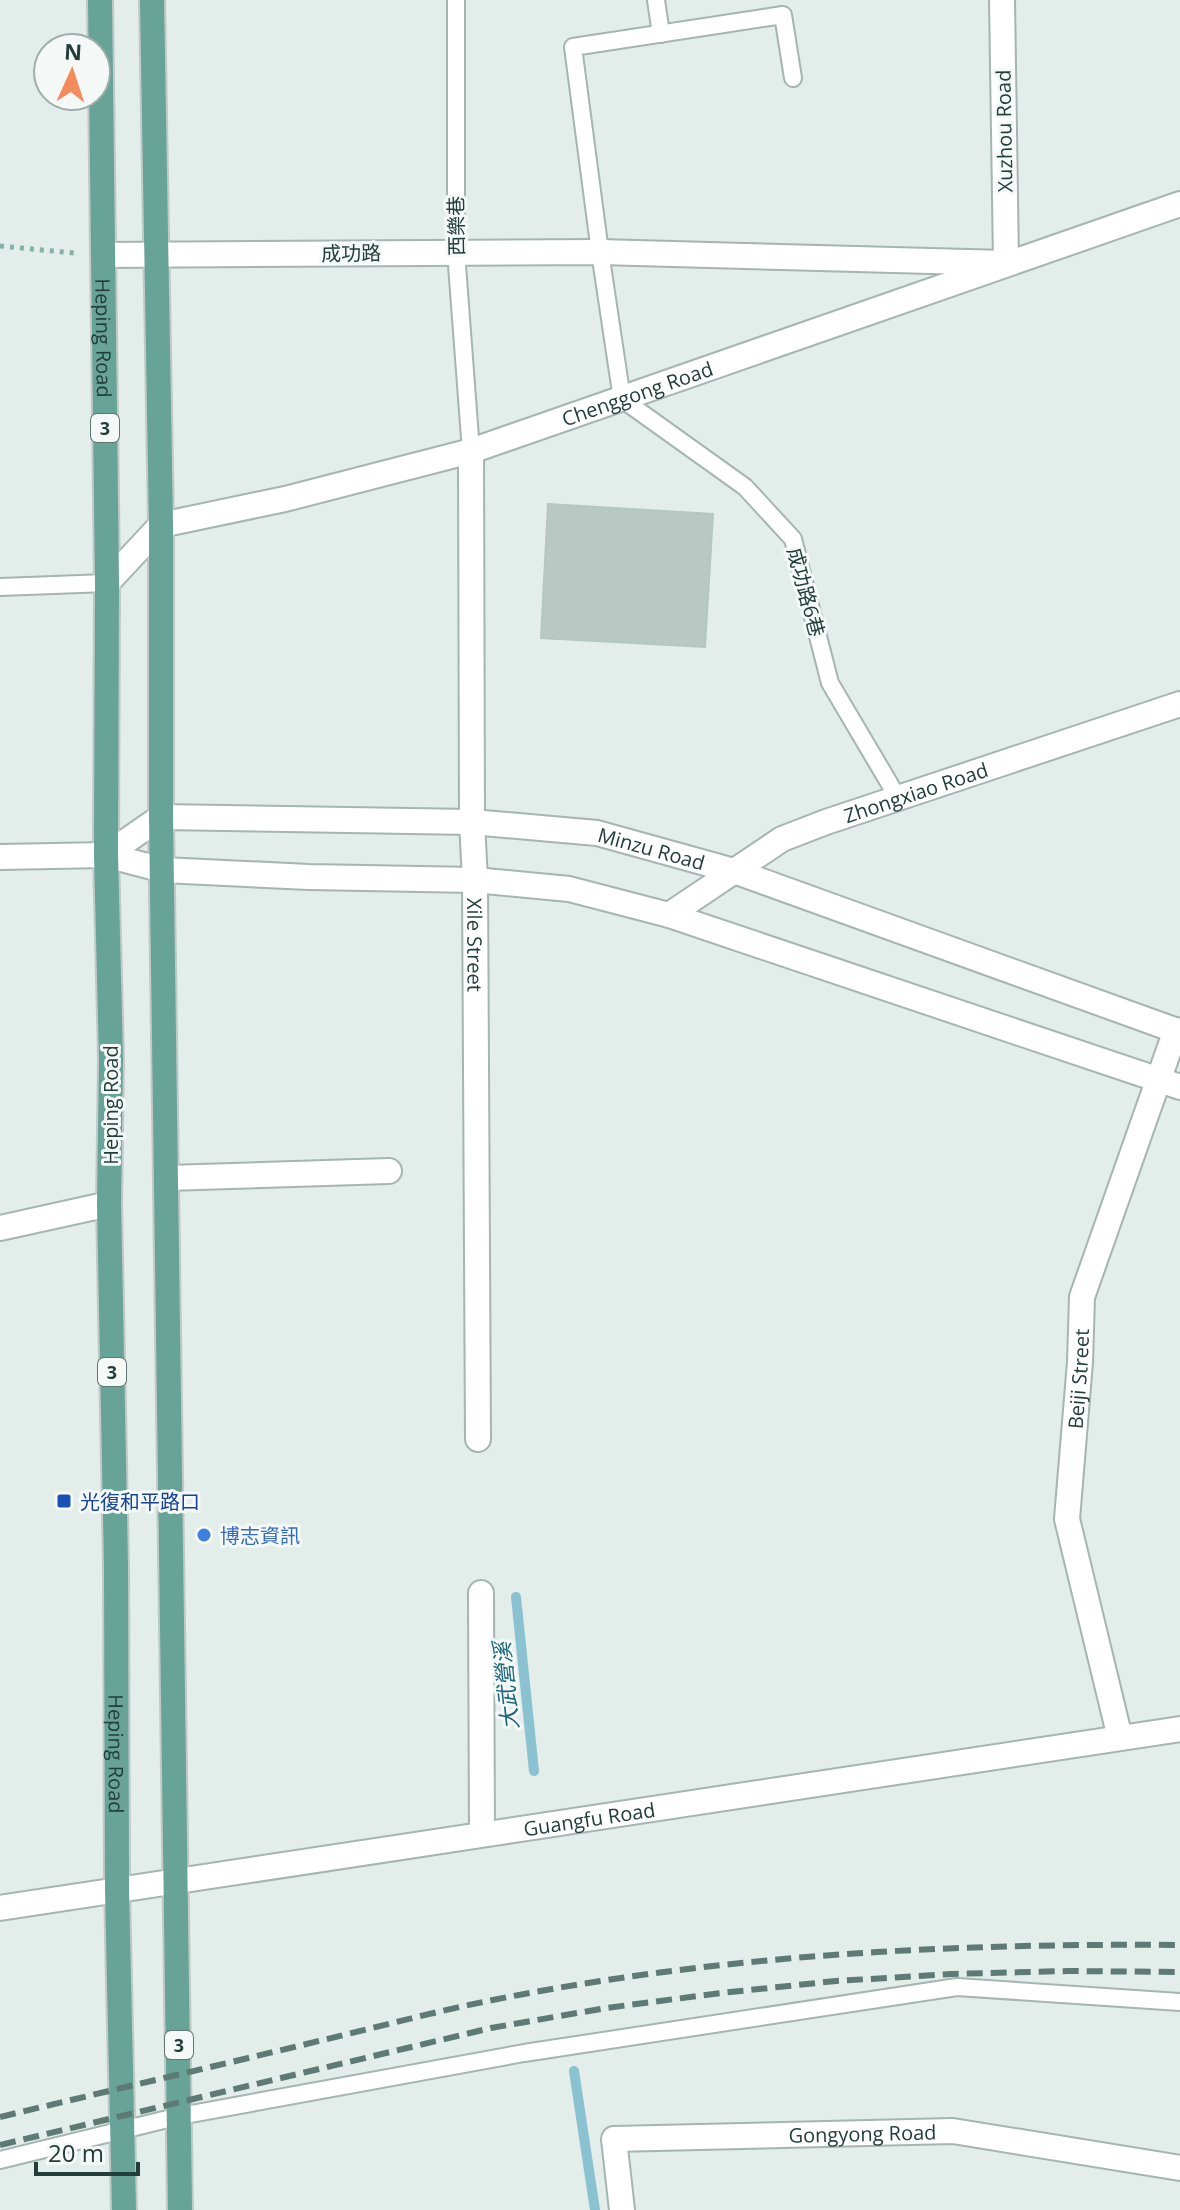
<svg xmlns="http://www.w3.org/2000/svg" width="1180" height="2210" font-family="'Open Sans','Noto Sans TC',sans-serif">
	<style>
		.lines { fill: none; stroke-linecap: round; stroke-linejoin: round }
		.stream { stroke: #8bc2d2; stroke-width: 10 }
		.building { fill: #b8c8c2; stroke: #b5c7c1; stroke-width: 2 }
		.service-casing { stroke: #a5b5b1; stroke-width: 20 }
		.minor-casing { stroke: #a5b5b1; stroke-width: 28 }
		.tertiary-casing { stroke: #a5b5b1; stroke-width: 28 }
		.primary-casing { stroke: #c1c9c8; stroke-width: 28 }
		.path { stroke: #83b1a6; stroke-width: 5; stroke-dasharray: 4 6; stroke-linecap: butt }
		.service { stroke: #fff; stroke-width: 16 }
		.minor { stroke: #fff; stroke-width: 24 }
		.tertiary { stroke: #fff; stroke-width: 24 }
		.primary { stroke: #67a397; stroke-width: 24 }
		.rail { stroke: #5d7a74; stroke-width: 6; stroke-dasharray: 16 8; stroke-linecap: butt }
		.transit-dot { fill: #1a4fb4; stroke: #f4f9f7; stroke-width: 3 }
		.shop-dot { fill: #3f7fe0; stroke: #f4f9f7; stroke-width: 3 }
		.labels { text-anchor: middle; dominant-baseline: central; stroke-width: 6; stroke-linejoin: round; paint-order: stroke }
		.shield { fill: #f4f9f7; stroke: #617672; stroke-width: 2 }
		.shield-label { font-size: 18px; font-weight: bold; fill: #223e39 }
		.street-label { font-size: 20px; fill: #223e39; stroke: #f4f9f7 }
		.transit-label { font-size: 20px; fill: #164399; stroke: #f4f9f7; text-anchor: start }
		.shop-label { font-size: 20px; fill: #366cbe; stroke: #f4f9f7; text-anchor: start }
		.water-label { font-size: 22px; font-style: italic; fill: #1c657b; stroke: #f4f9f7 }
	</style>
	<rect width="100%" height="100%" fill="#e3ede9"/>
	<g class="lines">
		<!-- stream -->
		<path class="stream" d="M516,1597L534,1771
			M574,2071L595,2210"/>
	</g>
	<!-- building -->
	<path class="building" d="M548,504L713,514L705,647L541,638Z"/>
	<g class="lines">
		<defs>
			<path id="service" d="M456,0V252L471,451
				M656,0L661,34
				M793,78L783,15L573,47L600,252L622,399L745,487L793,539L830,683L898,798
				M0,587L107,583
				M0,2160L180,2116L524,2053L957,1987L1180,2002"/>
			<g id="minor">
				<path d="M103,255L600,252L1006,263L1002,0"/>
				<path id="s1" d="M471,451L472,822L475,880L478,1439"/>
				<path id="s2" d="M107,583L161,525L285,499L471,451L1180,204"/>
				<path d="M0,857L106,855"/>
				<path id="s3" d="M669,915L782,839L826,822L1180,704"/>
				<path d="M167,1178L389,1171"/>
				<path d="M0,1228L109,1204"/>
				<path d="M481,1593L482,1834"/>
				<path id="s4" d="M1120,1738L1067,1519L1080,1362L1082,1297L1176,1030"/>
				<path id="s5" d="M0,1908L1180,1729"/>
				<path id="s6" d="M622,2210L614,2139L953,2131L1180,2168"/>
			</g>
			<g id="tertiary">
				<path id="s7" d="M106,855L161,817L472,822L597,833L734,871L1180,1032"/>
				<path d="M106,855L163,870L309,877L475,880L569,889L669,915L1180,1087"/>
			</g>
			<g id="primary">
				<path id="s8" d="M100,0L107,583L106,855L111,1058L109,1204L116,1566L117,1889L124,2210"/>
				<path d="M152,0L161,525V817L180,2210"/>
			</g>
		</defs>
		<!-- service casing -->
		<use href="#service" class="service-casing"/>
		<!-- minor casing -->
		<use href="#minor" class="minor-casing"/>
		<!-- tertiary casing -->
		<use href="#tertiary" class="tertiary-casing"/>
		<!-- primary casing -->
		<use href="#primary" class="primary-casing"/>
		<!-- path -->
		<path class="path" d="M0,246L74,253"/>
		<!-- service -->
		<use href="#service" class="service"/>
		<!-- minor -->
		<use href="#minor" class="minor"/>
		<!-- tertiary -->
		<use href="#tertiary" class="tertiary"/>
		<!-- primary -->
		<use href="#primary" class="primary"/>
		<!-- rail -->
		<path class="rail" d="M0,2117C108,2091 216,2066 323,2040C378,2027 433,2012 488,2001C715,1955 949,1943 1180,1945
			M0,2145L491,2028L606,2008L721,1993L836,1981L952,1974L1068,1971L1180,1972"/>
	</g>
	<!-- markers -->
	<rect class="transit-dot" x="56" y="1493" width="16" height="16" rx="4"/>
	<circle class="shop-dot" cx="204" cy="1535" r="8"/>
	<g class="labels">
		<!-- shield labels -->
		<g class="shield">
			<rect x="91" y="414" width="28" height="28" rx="6"/>
			<rect x="98" y="1358" width="28" height="28" rx="6"/>
			<rect x="165" y="2031" width="28" height="28" rx="6"/>
		</g>
		<g class="shield-label">
			<text x="105" y="428">3</text>
			<text x="112" y="1372">3</text>
			<text x="179" y="2045">3</text>
		</g>
		<!-- street labels -->
		<g class="street-label">
			<text transform="translate(1004 131) rotate(-91)">Xuzhou Road</text>
			<text transform="translate(456 226) rotate(-91)">西樂巷</text>
			<text transform="translate(351 253) rotate(-1)">成功路</text>
			<text stroke="none"><textPath href="#s8" startOffset="338">Heping Road</textPath></text>
			<text stroke="none"><textPath href="#s2" startOffset="574">Chenggong Road</textPath></text>
			<text transform="translate(806 592) rotate(75)">成功路6巷</text>
			<text stroke="none"><textPath href="#s3" startOffset="278">Zhongxiao Road</textPath></text>
			<text stroke="none"><textPath href="#s7" startOffset="560">Minzu Road</textPath></text>
			<text stroke="none"><textPath href="#s1" startOffset="494">Xile Street</textPath></text>
			<text transform="translate(110 1105) rotate(-90)">Heping Road</text>
			<text stroke="none"><textPath href="#s4" startOffset="366">Beiji Street</textPath></text>
			<text stroke="none"><textPath href="#s8" startOffset="1754">Heping Road</textPath></text>
			<text stroke="none"><textPath href="#s5" startOffset="596">Guangfu Road</textPath></text>
			<text stroke="none"><textPath href="#s6" startOffset="320">Gongyong Road</textPath></text>
		</g>
		<!-- transit labels -->
		<g class="transit-label">
			<text x="80" y="1501">光復和平路口</text>
		</g>
		<!-- shop labels -->
		<g class="shop-label">
			<text x="220" y="1535">博志資訊</text>
		</g>
		<!-- water labels -->
		<g class="water-label">
			<text transform="translate(505 1686) rotate(-96)">大武營溪</text>
		</g>
	</g>
	<!-- north arrow -->
	<g transform="translate(72 72) rotate(3)"><circle r="38" fill="#f4f9f7" stroke="#a0aeab" stroke-width="2"/>
	<path d="M0-6L14 30L0 20L-14 30Z" fill="#f38b5b"/>
	<text y="-12" font-size="22" font-weight="bold" text-anchor="middle" fill="#223e39">N</text>
	</g>
	<!-- scale -->
	<path d="M36 2162v12h102v-12" fill="none" stroke="#223e39" stroke-width="4"/>
	<text x="48" y="2162" font-size="24" fill="#223e39" stroke="#f4f9f7" stroke-width="6" paint-order="stroke">20 m</text>
</svg>
